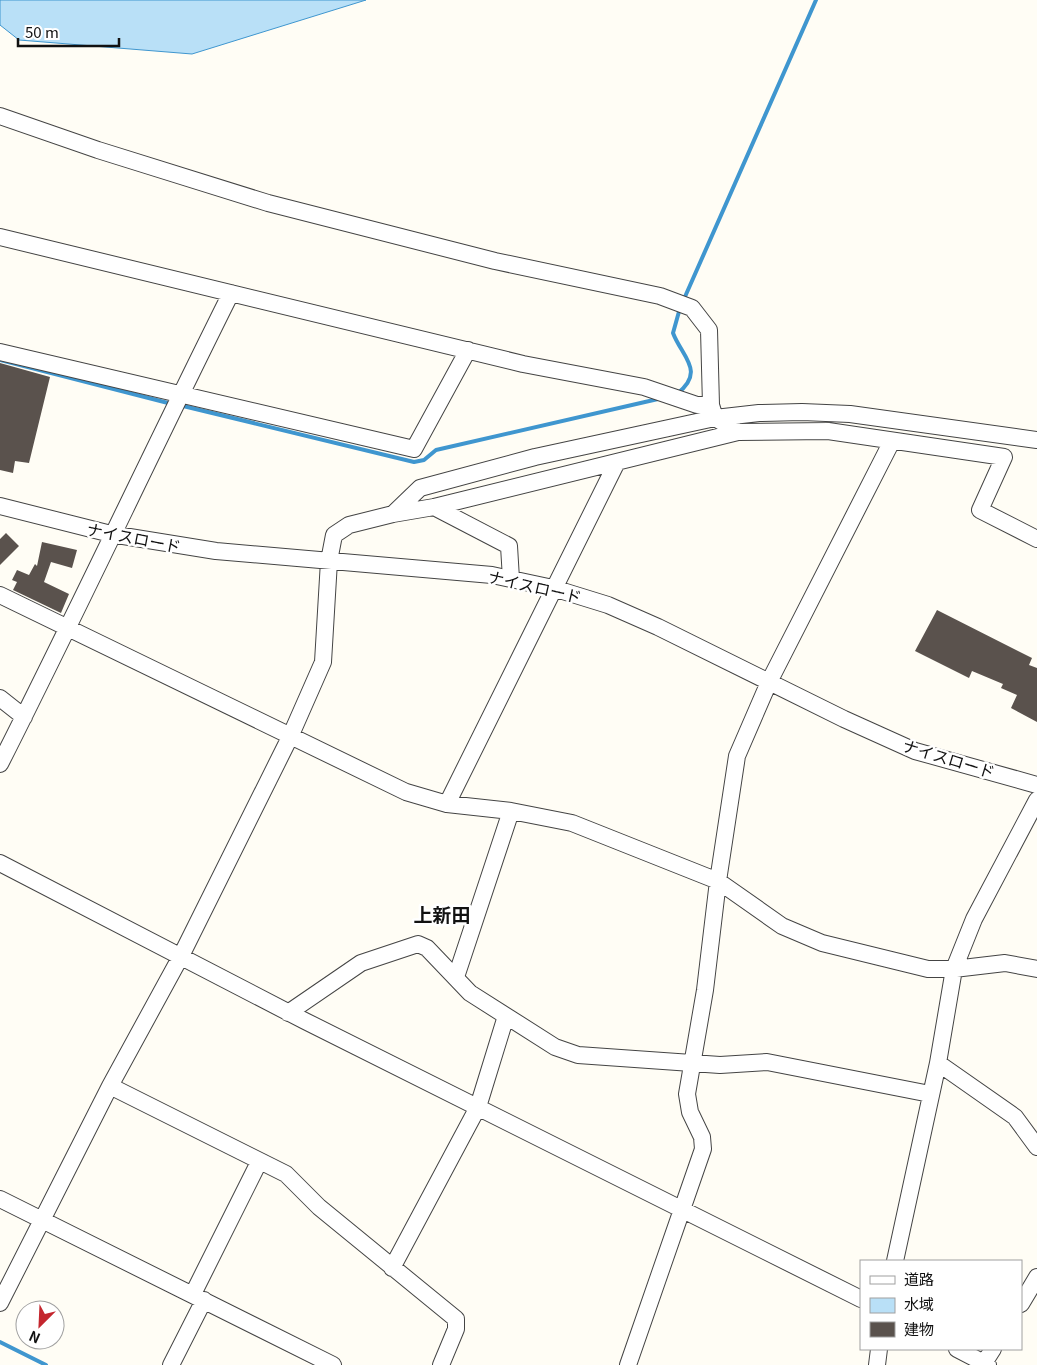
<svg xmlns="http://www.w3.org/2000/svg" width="1037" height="1365" font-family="Georgia,'Noto Sans JP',serif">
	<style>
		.water { fill: #b9e0f7; stroke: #3f96cf }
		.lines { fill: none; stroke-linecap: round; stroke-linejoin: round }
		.stream { stroke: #3f96cf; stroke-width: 4 }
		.building { fill: #5a524d }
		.minor-casing { stroke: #444; stroke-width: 18 }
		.minor { stroke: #fff; stroke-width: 16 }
		.labels { text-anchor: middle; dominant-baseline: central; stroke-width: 5; stroke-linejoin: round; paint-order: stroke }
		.street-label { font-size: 16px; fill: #111; stroke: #fff }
		.quarter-label { font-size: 19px; font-weight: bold; fill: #111; stroke: #fff }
	</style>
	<rect width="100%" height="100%" fill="#fffdf5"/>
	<!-- water -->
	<path class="water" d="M0,0H366L192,54L19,40L0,25Z"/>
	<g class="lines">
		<!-- stream -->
		<path class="stream" d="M684,299L816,0
			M0,360L172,404
			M677,394C706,371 682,357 673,333L680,308
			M179,405L414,462L424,460L436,450L658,399
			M0,1342L46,1365"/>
	</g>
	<!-- building -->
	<path class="building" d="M0,363L50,377L29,463L15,461L13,473L0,470Z
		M6,533L19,546L0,565V539Z
		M42,542L77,550L72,568L51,562L44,582L69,594L61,613L13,590L17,582L12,580L17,570L29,575L35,564L37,566Z
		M937,610L1032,658L1029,665L1037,668V722L1011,708L1017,695L1001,688L1003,684L972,671L969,678L915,651Z"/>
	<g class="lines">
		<defs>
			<path id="minor" d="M0,116L98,150L268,203L495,261L660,296L692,308L709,330L711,405L715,418L738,432L828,431L1004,457L980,510L1037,539
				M0,237L523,364L644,387L697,405H711
				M0,352L414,449L468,350
				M0,506L111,534L216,551L492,575L553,588L608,605L658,627L844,719L915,751L1037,785
				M434,507L509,546L511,579
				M393,514L434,507L738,432
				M0,595L406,792L447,804L511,811L572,823L718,881L782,926L822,943L928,969H954L1005,963L1037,969
				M0,698L24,717
				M0,764C79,608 153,449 231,293
				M447,804L617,462
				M0,863L305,1021L861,1299
				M456,977L511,811
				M288,1013L361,963L418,944L427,948L470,993L555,1047L578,1055L720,1065L767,1062L930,1094
				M938,1063L1015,1117L1037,1147
				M110,1086L286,1174L319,1207L456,1319V1329L441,1365
				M0,1199L333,1365
				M895,1261L938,1063L954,969L974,919L1037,800
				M392,1268L478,1107L506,1016
				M193,1294L259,1162
				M0,1303L110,1086L181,956L290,737L323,662L329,561L334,535L349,525L393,514L420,488L535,457L715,418L759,413L802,412L850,414L1037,440
				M1021,1304L1037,1277
				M957,1349L988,1365
				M984,1363L993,1349
				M171,1365L204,1300
				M628,1365L703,1149L702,1137L690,1112L687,1094L705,990L718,881L737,756L769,682L892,441
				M877,1365L879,1349"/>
		</defs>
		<!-- minor casing -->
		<use href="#minor" class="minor-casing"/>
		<!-- minor -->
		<use href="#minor" class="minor"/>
	</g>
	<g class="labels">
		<!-- street labels -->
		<g class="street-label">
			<text transform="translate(134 537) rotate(11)">ナイスロード</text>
			<text transform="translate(535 586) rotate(13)">ナイスロード</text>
			<text transform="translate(949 758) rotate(17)">ナイスロード</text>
		</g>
		<!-- quarter labels -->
		<g class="quarter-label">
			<text x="442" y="913">上新田</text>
		</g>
	</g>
	<!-- legend -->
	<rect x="860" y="1260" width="162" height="90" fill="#ffffff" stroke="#a0a0a0"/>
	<rect x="870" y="1276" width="25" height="8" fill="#ffffff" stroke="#a0a0a0"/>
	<text x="904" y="1285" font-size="15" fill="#111111">道路</text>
	<rect x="870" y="1298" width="25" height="15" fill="#b9e0f7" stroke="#a0a0a0"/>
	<text x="904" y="1310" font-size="15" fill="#111111">水域</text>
	<rect x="870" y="1322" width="25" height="15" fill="#5a524d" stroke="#a0a0a0"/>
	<text x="904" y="1335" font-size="15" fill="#111111">建物</text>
	<!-- north arrow -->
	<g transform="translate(40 1325) rotate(204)"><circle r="24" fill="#ffffff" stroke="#a0a0a0"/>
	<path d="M0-4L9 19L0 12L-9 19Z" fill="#c4262e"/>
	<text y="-8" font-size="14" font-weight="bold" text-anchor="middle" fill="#111111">N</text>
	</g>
	<!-- scale -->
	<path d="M18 38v8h101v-8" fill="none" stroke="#111111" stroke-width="2.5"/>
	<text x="25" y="38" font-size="15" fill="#111111" stroke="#ffffff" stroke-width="4" paint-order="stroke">50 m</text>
</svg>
